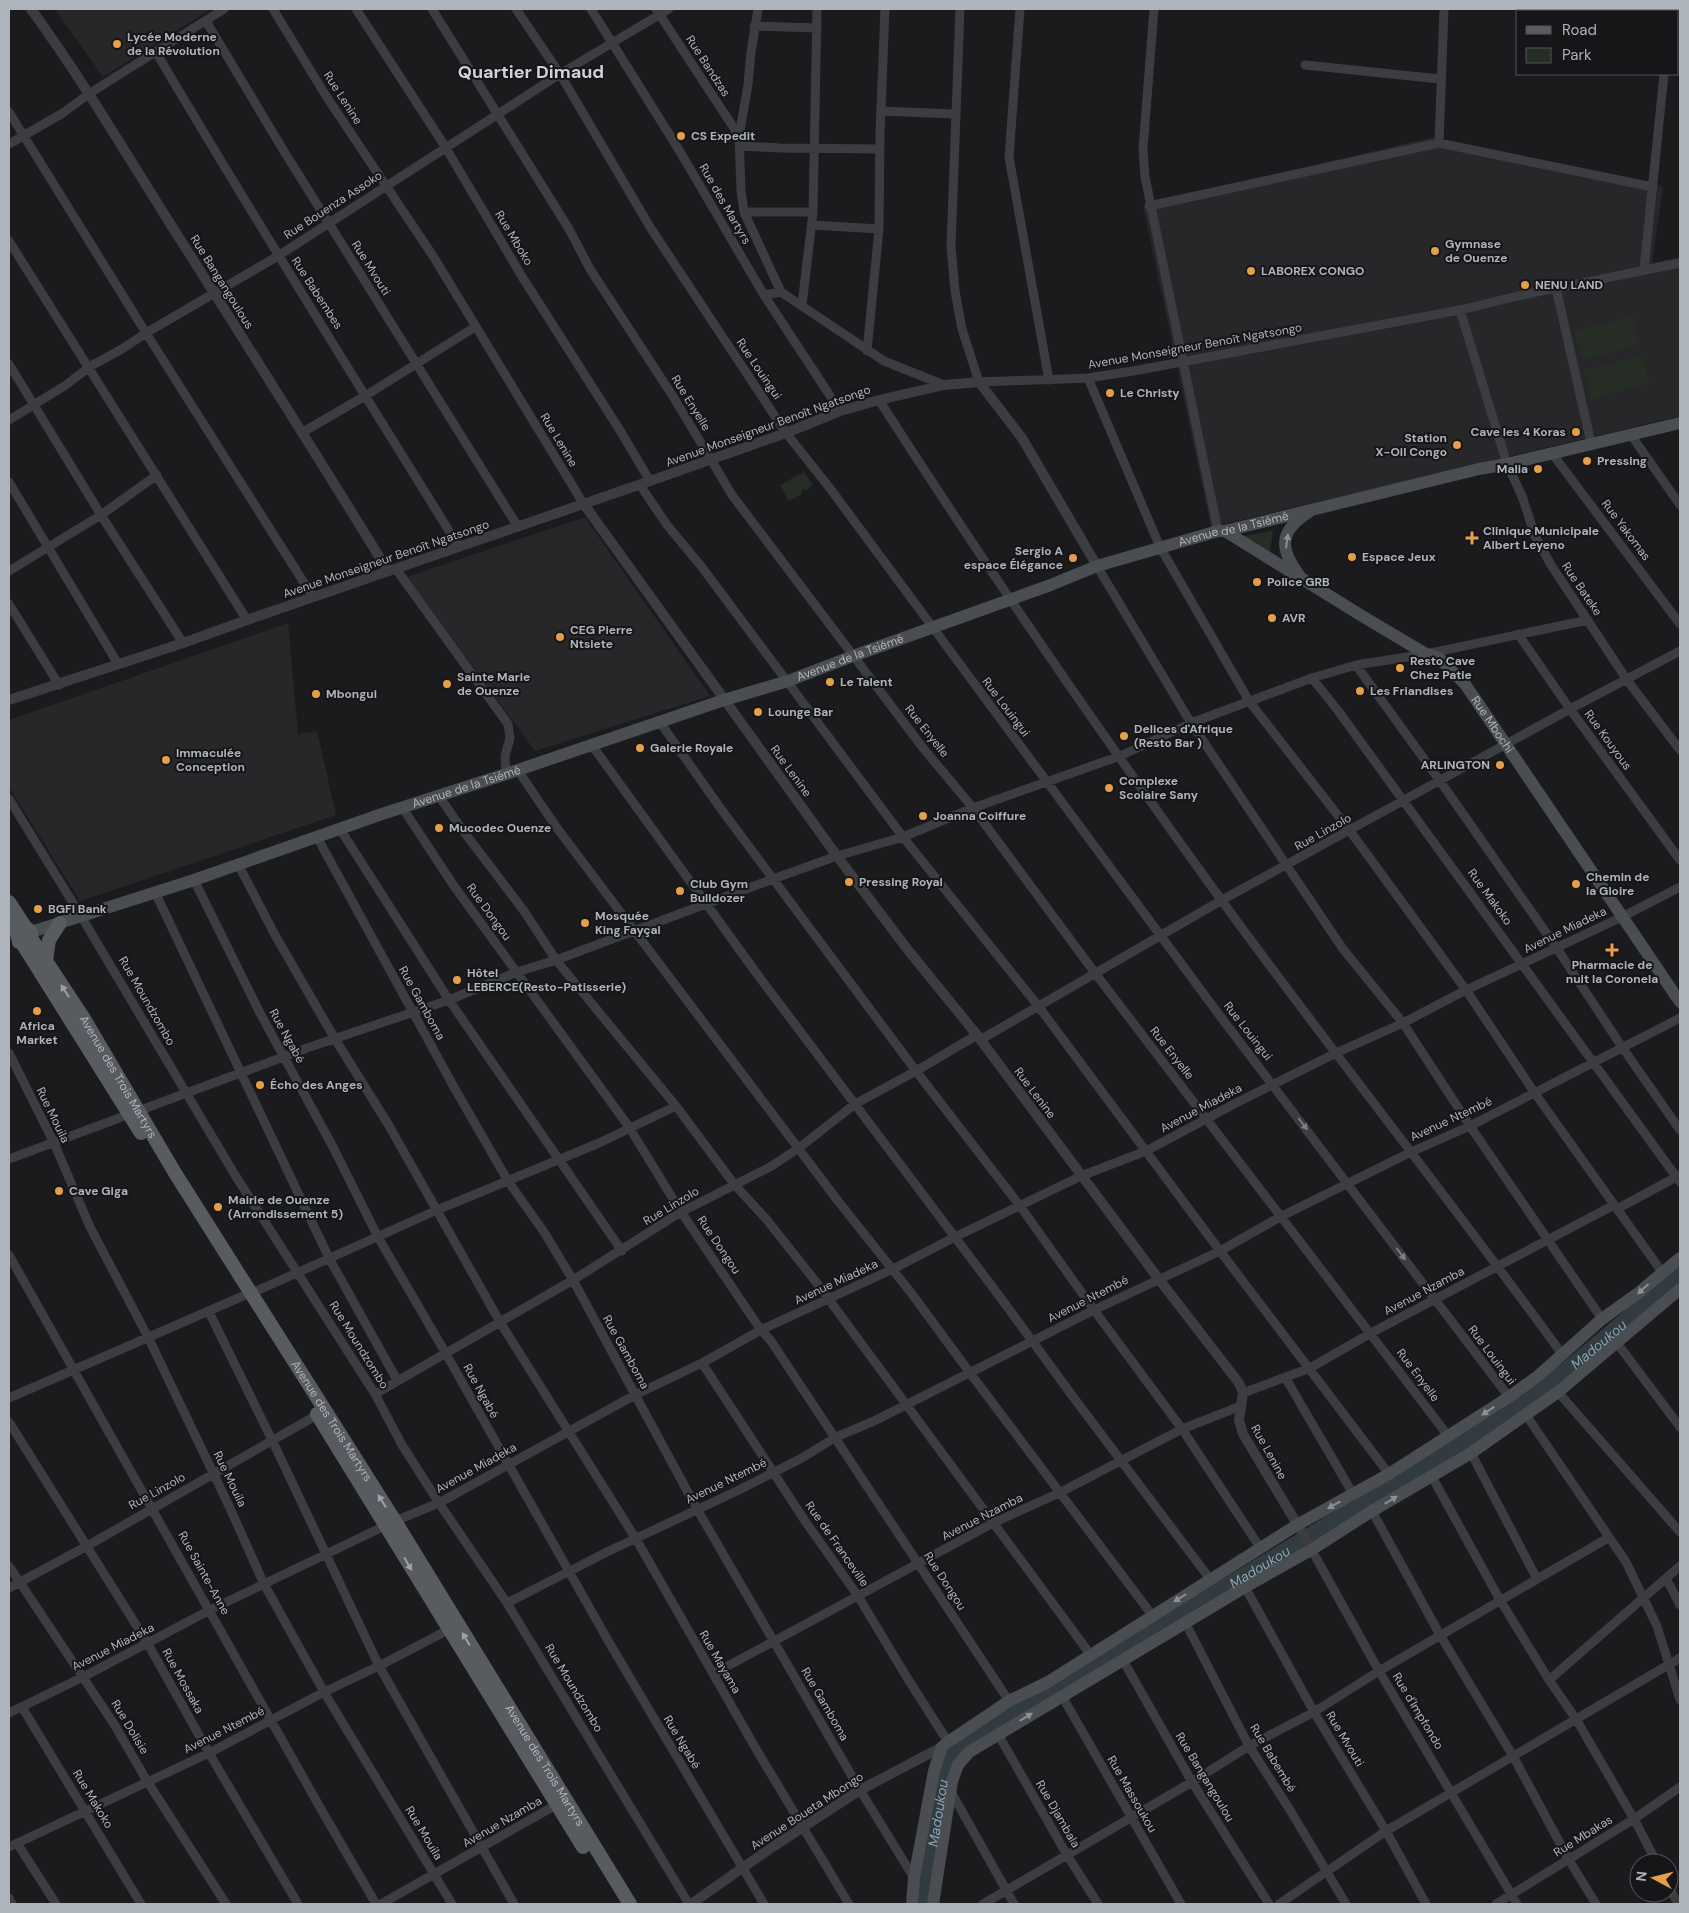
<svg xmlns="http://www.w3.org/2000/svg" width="1689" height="1913" font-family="'DM Sans',sans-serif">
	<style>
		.built { fill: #27272a }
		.green { fill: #252d25 }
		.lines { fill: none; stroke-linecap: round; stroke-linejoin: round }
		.river { stroke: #313b40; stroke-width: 18 }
		.minor { stroke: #3c3d41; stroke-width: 9 }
		.tertiary { stroke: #3c3d41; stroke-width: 10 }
		.secondary { stroke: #4a4d51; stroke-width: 12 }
		.primary { stroke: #585b60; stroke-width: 14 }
		.oneway { fill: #8b9096 }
		.oneway2 { fill: #9da2a9 }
		.oneway3 { fill: #7b7e84 }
		.poi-dot { fill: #e59f4a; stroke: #161618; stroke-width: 2 }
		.labels { text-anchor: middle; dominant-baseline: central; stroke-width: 4; stroke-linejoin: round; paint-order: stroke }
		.poi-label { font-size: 12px; font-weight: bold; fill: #aeb4bb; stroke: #161618; text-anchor: start }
		.street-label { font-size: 12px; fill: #aeb4bb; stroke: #161618 }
		.water-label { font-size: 14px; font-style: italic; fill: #88a4b3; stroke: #161618 }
		.district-label { font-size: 18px; font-weight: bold; fill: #cfd2d7; stroke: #161618 }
	</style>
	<rect width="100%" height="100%" fill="#1b1b1d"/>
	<!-- built -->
	<path class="built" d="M55,9H211L103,77Z
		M1433,137L1663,187L1652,263L1680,257V416L1211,527L1143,206Z
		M585,517L710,696L535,751L407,577Z
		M288,623L298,734L317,731L336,815L80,901L9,787V720Z"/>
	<!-- green -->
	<path class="green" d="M1632,317L1639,345L1582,360L1574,331Z
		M1642,355L1649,384L1592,399L1584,370Z
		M804,472L813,485L807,490L803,489L801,492L802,494L789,501L780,485Z
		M1273,530L1270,553L1241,537Z"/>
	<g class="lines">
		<!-- river -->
		<path class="river" id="s1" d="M924,1904L943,1779L953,1758L966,1743L1058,1690L1506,1417L1568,1370L1680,1276"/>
		<!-- minor -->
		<path class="minor" d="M273,9L326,96L433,256L583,503
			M356,9L446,148L521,275L621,432L650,481
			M432,9L569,229L590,269L674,398L732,495L923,748L973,808L1095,973L1449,1437
			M516,9L560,74L650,227L786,433L829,487L1220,1016L1509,1397
			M591,9L679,150L764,295L840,411
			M656,9L739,136
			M758,9L751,52L748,85L739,136L741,190L744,212L781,292L764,295
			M960,9L951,246L955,291L962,329L979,382L1088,378L1133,371L1460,310L1518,296L1680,263
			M1020,9L1009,157L1049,380
			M1154,9L1143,149L1145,177L1218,531
			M1670,11V9
			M206,21L282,148L518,527
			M754,26L817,28
			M156,52C254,219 357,382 459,547
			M1305,65L1440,79
			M881,111L955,114
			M9,112L146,333L313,597
			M1439,143L1444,9
			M9,144L63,113L90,93L224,9
			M740,146L780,148L880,149
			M1149,206L1439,143L1653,187
			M744,212H813
			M812,225L879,229
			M9,241L247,620
			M1644,270L1664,74
			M1556,288L1591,443
			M781,292L884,361L944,385
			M802,305L813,212L817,9
			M1460,310L1507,464L1522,496L1535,536L1551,565L1627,680L1680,750
			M867,351L879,229L880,133L885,9
			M9,364L101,515L183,643
			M1088,378L1160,547L1249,701L1350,831L1466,990L1534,1092L1662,1272
			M879,400C988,570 1103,737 1222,901C1333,1053 1451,1201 1562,1354
			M9,420L66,385L89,367L122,349L146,333L278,256L560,74L669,9
			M303,432L365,396L475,327
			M1631,435L1680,505
			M1551,452L1680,624
			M9,482L118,664
			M640,485L667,525L701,566L903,837L1039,1007L1220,1251L1389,1474
			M1097,566L1191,723L1287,866L1343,949L1403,1023L1470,1126L1602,1319
			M396,569L508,724L510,738L505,756L506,774
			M9,571L101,515L157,475
			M9,604L59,685
			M1518,634L1570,709L1680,860
			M1356,665L1440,781L1556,947L1622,1047L1680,1130
			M1312,678L1339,712L1680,1182
			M659,721L721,809L916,1071L1020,1206L1094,1310L1182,1429L1261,1549
			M591,744L757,974L1003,1301L1071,1394L1210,1579
			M517,769L557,828L838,1201L912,1294L970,1373L1152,1615
			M439,796L461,828L524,911L556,960L676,1106L734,1184L767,1220L816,1282L1090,1654
			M9,799L81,916L235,1175L375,1394L402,1445L439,1503L507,1603L689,1904
			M402,807L454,886L629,1127L681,1212L761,1330L771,1341L1009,1701
			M340,829L449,1000L622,1251
			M317,837L455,1089L508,1181L544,1232L573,1280L697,1509L860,1790L914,1878
			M238,864L275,935L335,1039L388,1124L500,1322L636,1539L759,1754L849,1904
			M194,880L260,1013L333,1147L378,1237L445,1352L610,1644L764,1904
			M155,892L329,1258L397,1380
			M980,1040L1222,900L1570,709L1680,651
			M9,1053L54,1143L90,1227L148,1337L229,1506L264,1584L324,1692L452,1904
			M9,1159L310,1047L449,1000L517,972L556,960L773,879L837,856L903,837L973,808L1120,756L1191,723L1312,678L1356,665L1426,654L1588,620
			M1617,1209L1680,1175
			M9,1255L322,1811L376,1904
			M252,1293L437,1210L599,1143L676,1106
			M209,1312L272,1440L379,1666L514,1904
			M1617,1343L1680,1427
			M702,1363L805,1521L858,1596L906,1676L948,1742
			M1285,1377L1353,1494
			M1558,1392L1680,1532
			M1243,1393L1310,1368L1371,1333L1614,1205
			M375,1394L573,1280L681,1212L770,1167L799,1148L855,1104L916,1071L977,1035
			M9,1398L243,1296
			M1526,1415L1626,1562L1657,1626L1680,1700
			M9,1422L148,1644L209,1753L298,1904
			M1471,1453L1537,1579
			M1431,1475L1500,1600L1549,1680L1576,1719L1634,1819L1657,1863
			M1372,1511L1440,1635L1513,1756L1569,1860L1596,1904
			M1300,1529L1379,1671L1517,1904
			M9,1566L114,1724L147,1781L226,1904
			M1666,1578L1680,1605
			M1245,1587L1314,1712L1386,1831L1426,1904
			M9,1588L87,1546L317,1415
			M507,1603L609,1551L739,1490L802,1458L836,1437L872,1422L1094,1310L1220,1251L1280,1217L1411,1152L1470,1126L1680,1018
			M1185,1622L1249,1746L1290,1810L1346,1904
			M1123,1660L1192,1782L1269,1904
			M713,1674L993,1523L1059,1493L1182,1429L1241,1406
			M1549,1680L1680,1566
			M1062,1696L1181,1904
			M22,1707L141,1904
			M9,1713L83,1677L210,1610L395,1521L439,1503L635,1395L702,1363L761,1330L893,1269L955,1237L1081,1176L1146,1151L1238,1102L1336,1053L1403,1023L1466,990L1622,917L1680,887
			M998,1734L1067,1855L1098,1904
			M950,1790L1014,1904
			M17,1843L56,1904
			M9,1847L209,1753L324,1692L379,1666L448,1630
			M1669,1887L1678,1904
			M9,1898L12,1904
			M381,1904L556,1805
			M983,1904L1192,1782L1249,1746L1314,1712L1379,1671L1608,1538
			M1279,1904L1386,1831L1680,1658
			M1496,1904L1634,1819L1680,1787"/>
		<!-- tertiary -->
		<path class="tertiary" d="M31,9C82,79 125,152 171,225C244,340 317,455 388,571
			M583,503L837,856L908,950L977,1035L1158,1278L1239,1383L1243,1393L1239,1420L1243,1434L1300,1529
			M9,700L183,643L247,620L650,481L786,433L840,411L879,400L944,385L979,382L1022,438L1097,566
			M691,1904L771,1848L860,1790L942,1747"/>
		<!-- secondary -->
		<g class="secondary">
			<path id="s2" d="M1225,531L1362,616L1426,654L1439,658L1465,684L1680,1002"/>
			<path d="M1299,575C1279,548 1279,531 1309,512"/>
			<path id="s3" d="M31,932L194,880L382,814L506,774L724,700L788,681L853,656L1048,586L1097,566L1218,531H1225L1479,469L1507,464L1680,423"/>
			<path d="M912,1904L914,1878L934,1771L942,1747L948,1742L1009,1701L1048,1682L1297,1525L1389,1474L1509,1397L1538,1376L1602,1319L1637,1294L1680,1258"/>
			<path d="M933,1904L952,1781L958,1765L969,1752L1245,1587L1311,1550L1372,1511L1471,1453L1558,1392L1680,1289"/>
		</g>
		<!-- primary -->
		<g class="primary">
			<path d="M9,902L26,928"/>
			<path d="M9,921L17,934L19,942L25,943L31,938V932L28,929L22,928L17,934"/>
			<path id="s4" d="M31,938L83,1017L175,1173L395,1521L630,1904"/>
			<path d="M22,943L141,1133"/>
			<path d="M46,961L49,940L60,923"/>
			<path d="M317,1414L583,1847"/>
		</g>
	</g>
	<!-- one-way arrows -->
	<defs><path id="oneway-solid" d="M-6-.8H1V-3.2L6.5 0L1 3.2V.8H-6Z" transform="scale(1.25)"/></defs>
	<g class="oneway">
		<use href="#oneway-solid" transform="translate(1287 541) rotate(-82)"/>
		<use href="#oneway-solid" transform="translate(1643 1289) rotate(138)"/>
		<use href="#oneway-solid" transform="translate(1488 1411) rotate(147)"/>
		<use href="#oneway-solid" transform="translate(1391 1500) rotate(-31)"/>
		<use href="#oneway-solid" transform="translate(1334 1505) rotate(151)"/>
		<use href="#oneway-solid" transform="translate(1180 1598) rotate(148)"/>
		<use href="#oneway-solid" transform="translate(1026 1717) rotate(-31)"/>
	</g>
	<g class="oneway2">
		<use href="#oneway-solid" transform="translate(65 991) rotate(-123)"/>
		<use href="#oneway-solid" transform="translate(382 1501) rotate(-122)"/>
		<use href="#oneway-solid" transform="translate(408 1564) rotate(59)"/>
		<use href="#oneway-solid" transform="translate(466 1639) rotate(-121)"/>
	</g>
	<g class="oneway3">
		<use href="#oneway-solid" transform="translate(1303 1124) rotate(53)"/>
		<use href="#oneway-solid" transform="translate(1401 1254) rotate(53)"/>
	</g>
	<!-- markers -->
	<g class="poi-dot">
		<circle cx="117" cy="44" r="5"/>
		<circle cx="681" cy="136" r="5"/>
		<circle cx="1435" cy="251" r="5"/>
		<circle cx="1251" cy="271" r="5"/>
		<circle cx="1525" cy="285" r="5"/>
		<circle cx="1110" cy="393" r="5"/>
		<circle cx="1576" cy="432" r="5"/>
		<circle cx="1457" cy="445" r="5"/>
		<circle cx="1587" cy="461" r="5"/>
		<circle cx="1538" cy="469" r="5"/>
		<path d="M1469.5 530.5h5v5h5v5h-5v5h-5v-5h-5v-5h5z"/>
		<circle cx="1352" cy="557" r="5"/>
		<circle cx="1073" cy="558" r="5"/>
		<circle cx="1257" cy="582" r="5"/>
		<circle cx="1272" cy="618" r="5"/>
		<circle cx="560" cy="637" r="5"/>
		<circle cx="1400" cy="668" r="5"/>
		<circle cx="830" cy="682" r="5"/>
		<circle cx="447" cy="684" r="5"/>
		<circle cx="1360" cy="691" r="5"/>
		<circle cx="316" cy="694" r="5"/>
		<circle cx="758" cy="712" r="5"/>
		<circle cx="1124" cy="736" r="5"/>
		<circle cx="640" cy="748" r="5"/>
		<circle cx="166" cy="760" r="5"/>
		<circle cx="1500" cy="765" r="5"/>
		<circle cx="1109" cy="788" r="5"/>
		<circle cx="923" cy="816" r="5"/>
		<circle cx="439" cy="828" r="5"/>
		<circle cx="849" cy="882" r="5"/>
		<circle cx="1576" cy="884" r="5"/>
		<circle cx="680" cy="891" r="5"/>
		<circle cx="38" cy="909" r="5"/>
		<circle cx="585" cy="923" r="5"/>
		<path d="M1609.5 942.5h5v5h5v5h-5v5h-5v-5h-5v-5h5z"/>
		<circle cx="457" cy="980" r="5"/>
		<circle cx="37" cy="1011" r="5"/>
		<circle cx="260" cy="1085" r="5"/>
		<circle cx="59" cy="1191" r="5"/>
		<circle cx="218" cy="1207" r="5"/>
	</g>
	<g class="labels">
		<!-- poi labels -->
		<g class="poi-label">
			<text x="127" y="37">Lycée Moderne<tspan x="127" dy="14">de la Révolution</tspan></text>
			<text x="691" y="136">CS Expedit</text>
			<text x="1445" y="244">Gymnase<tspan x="1445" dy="14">de Ouenze</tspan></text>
			<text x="1261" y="271">LABOREX CONGO</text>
			<text x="1535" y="285">NENU LAND</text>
			<text x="1120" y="393">Le Christy</text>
			<text x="1566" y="432" text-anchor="end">Cave les 4 Koras</text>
			<text x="1447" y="438" text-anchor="end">Station<tspan x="1447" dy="14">X-Oil Congo</tspan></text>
			<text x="1597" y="461">Pressing</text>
			<text x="1528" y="469" text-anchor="end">Malia</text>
			<text x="1483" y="531">Clinique Municipale<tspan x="1483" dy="14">Albert Leyeno</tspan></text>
			<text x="1063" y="551" text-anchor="end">Sergio A<tspan x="1063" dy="14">espace Élégance</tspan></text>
			<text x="1362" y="557">Espace Jeux</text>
			<text x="1267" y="582">Police GRB</text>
			<text x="1282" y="618">AVR</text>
			<text x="570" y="630">CEG Pierre<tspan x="570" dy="14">Ntsiete</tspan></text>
			<text x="1410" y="661">Resto Cave<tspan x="1410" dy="14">Chez Patie</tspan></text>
			<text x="457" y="677">Sainte Marie<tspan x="457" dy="14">de Ouenze</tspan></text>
			<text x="840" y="682">Le Talent</text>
			<text x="1370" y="691">Les Friandises</text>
			<text x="326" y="694">Mbongui</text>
			<text x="768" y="712">Lounge Bar</text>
			<text x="1134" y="729">Delices d'Afrique<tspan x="1134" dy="14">(Resto Bar )</tspan></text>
			<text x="650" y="748">Galerie Royale</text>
			<text x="176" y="753">Immaculée<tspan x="176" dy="14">Conception</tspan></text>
			<text x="1490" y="765" text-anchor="end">ARLINGTON</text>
			<text x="1119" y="781">Complexe<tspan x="1119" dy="14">Scolaire Sany</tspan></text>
			<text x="933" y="816">Joanna Coiffure</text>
			<text x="449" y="828">Mucodec Ouenze</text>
			<text x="1586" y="877">Chemin de<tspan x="1586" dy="14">la Gloire</tspan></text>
			<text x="859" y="882">Pressing Royal</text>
			<text x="690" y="884">Club Gym<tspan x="690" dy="14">Bulldozer</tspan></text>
			<text x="48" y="909">BGFI Bank</text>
			<text x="595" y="916">Mosquée<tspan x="595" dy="14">King Fayçal</tspan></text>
			<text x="1612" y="965" text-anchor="middle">Pharmacie de<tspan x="1612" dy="14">nuit la Coronela</tspan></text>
			<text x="467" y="973">Hôtel<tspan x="467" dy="14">LEBERCE(Resto-Patisserie)</tspan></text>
			<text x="37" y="1026" text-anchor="middle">Africa<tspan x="37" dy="14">Market</tspan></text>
			<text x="270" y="1085">Écho des Anges</text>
			<text x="69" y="1191">Cave Giga</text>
			<text x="228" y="1200">Mairie de Ouenze<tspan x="228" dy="14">(Arrondissement 5)</tspan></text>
		</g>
		<!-- street labels -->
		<g class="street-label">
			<text transform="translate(708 66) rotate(57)">Rue Bandzas</text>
			<text transform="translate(343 98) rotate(57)">Rue Lenine</text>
			<text transform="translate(725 204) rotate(60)">Rue des Martyrs</text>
			<text transform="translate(333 205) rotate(-33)">Rue Bouenza Assoko</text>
			<text transform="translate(514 238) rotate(59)">Rue Mboko</text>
			<text transform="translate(371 268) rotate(58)">Rue Mvouti</text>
			<text transform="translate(222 282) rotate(58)">Rue Bangangoulous</text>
			<text transform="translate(317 293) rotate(57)">Rue Babembes</text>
			<text transform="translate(1195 346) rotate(-10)">Avenue Monseigneur Benoît Ngatsongo</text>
			<text transform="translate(759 369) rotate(56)">Rue Louingui</text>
			<text transform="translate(691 403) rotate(58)">Rue Enyelle</text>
			<text transform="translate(768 426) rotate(-20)">Avenue Monseigneur Benoît Ngatsongo</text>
			<text transform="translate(559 440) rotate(59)">Rue Lenine</text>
			<text stroke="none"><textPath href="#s3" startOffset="1269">Avenue de la Tsiémé</textPath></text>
			<text transform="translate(1626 530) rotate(53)">Rue Yakomas</text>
			<text transform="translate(386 559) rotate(-19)">Avenue Monseigneur Benoît Ngatsongo</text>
			<text transform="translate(1582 589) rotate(56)">Rue Bateke</text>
			<text stroke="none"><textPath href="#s3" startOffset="864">Avenue de la Tsiémé</textPath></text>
			<text transform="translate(1006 707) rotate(53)">Rue Louingui</text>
			<text stroke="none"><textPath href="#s2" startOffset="335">Rue Mbochi</textPath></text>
			<text transform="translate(927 731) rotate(52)">Rue Enyelle</text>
			<text transform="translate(1608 740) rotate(54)">Rue Kouyous</text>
			<text transform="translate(791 771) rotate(54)">Rue Lenine</text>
			<text stroke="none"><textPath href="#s3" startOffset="459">Avenue de la Tsiémé</textPath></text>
			<text transform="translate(1323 832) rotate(-29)">Rue Linzolo</text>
			<text transform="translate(1490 897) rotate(54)">Rue Makoko</text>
			<text transform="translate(489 912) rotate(54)">Rue Dongou</text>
			<text transform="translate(1565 930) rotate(-26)">Avenue Miadeka</text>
			<text transform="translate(147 1001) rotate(60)">Rue Moundzombo</text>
			<text transform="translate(422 1003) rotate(61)">Rue Gamboma</text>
			<text transform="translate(1248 1031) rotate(52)">Rue Louingui</text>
			<text transform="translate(287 1036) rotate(61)">Rue Ngabé</text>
			<text transform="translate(1172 1053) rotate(52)">Rue Enyelle</text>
			<text stroke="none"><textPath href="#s4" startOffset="164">Avenue des Trois Martyrs</textPath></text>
			<text transform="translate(1035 1093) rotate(53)">Rue Lenine</text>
			<text transform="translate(1201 1108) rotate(-28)">Avenue Miadeka</text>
			<text transform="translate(53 1115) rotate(64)">Rue Mouila</text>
			<text transform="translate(1451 1119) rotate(-25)">Avenue Ntembé</text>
			<text transform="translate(671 1206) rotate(-31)">Rue Linzolo</text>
			<text transform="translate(719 1245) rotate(56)">Rue Dongou</text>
			<text transform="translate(836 1282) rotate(-25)">Avenue Miadeka</text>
			<text transform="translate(1424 1291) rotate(-28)">Avenue Nzamba</text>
			<text transform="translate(1088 1299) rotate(-27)">Avenue Ntembé</text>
			<text transform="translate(359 1345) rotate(58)">Rue Moundzombo</text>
			<text transform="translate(626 1352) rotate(61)">Rue Gamboma</text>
			<text transform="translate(1492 1355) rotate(53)">Rue Louingui</text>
			<text transform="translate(1418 1375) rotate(53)">Rue Enyelle</text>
			<text transform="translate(481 1391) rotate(61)">Rue Ngabé</text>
			<text stroke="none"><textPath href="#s4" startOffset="569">Avenue des Trois Martyrs</textPath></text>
			<text transform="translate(1269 1452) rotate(61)">Rue Lenine</text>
			<text transform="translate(476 1468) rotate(-29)">Avenue Miadeka</text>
			<text transform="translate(230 1479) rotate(64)">Rue Mouila</text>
			<text transform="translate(726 1481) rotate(-26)">Avenue Ntembé</text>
			<text transform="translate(157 1491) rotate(-29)">Rue Linzolo</text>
			<text transform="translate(982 1517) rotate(-27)">Avenue Nzamba</text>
			<text transform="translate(837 1544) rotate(55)">Rue de Franceville</text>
			<text transform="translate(204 1573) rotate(61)">Rue Sainte-Anne</text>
			<text transform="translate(945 1581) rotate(57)">Rue Dongou</text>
			<text transform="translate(113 1647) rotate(-27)">Avenue Miadeka</text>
			<text transform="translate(720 1662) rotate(60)">Rue Mayama</text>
			<text transform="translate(183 1681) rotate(61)">Rue Mossaka</text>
			<text transform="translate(574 1688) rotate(59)">Rue Moundzombo</text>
			<text transform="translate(825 1704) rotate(60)">Rue Gamboma</text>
			<text transform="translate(1418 1711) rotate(59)">Rue d'Impfondo</text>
			<text transform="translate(130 1727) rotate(59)">Rue Dolisie</text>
			<text transform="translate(224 1730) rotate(-27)">Avenue Ntembé</text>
			<text transform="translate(1345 1739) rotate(59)">Rue Mvouti</text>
			<text transform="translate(682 1742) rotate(59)">Rue Ngabé</text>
			<text transform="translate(1273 1758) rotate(59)">Rue Babembé</text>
			<text stroke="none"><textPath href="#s4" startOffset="974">Avenue des Trois Martyrs</textPath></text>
			<text transform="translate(1205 1777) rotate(59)">Rue Bangangoulou</text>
			<text transform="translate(1132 1794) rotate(60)">Rue Massoukou</text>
			<text transform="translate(93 1799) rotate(59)">Rue Makoko</text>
			<text transform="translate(807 1811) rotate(-33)">Avenue Boueta Mbongo</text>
			<text transform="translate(1058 1814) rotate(60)">Rue Djambala</text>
			<text transform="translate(502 1822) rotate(-30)">Avenue Nzamba</text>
			<text transform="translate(424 1833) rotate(59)">Rue Mouila</text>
			<text transform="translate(1583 1836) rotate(-32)">Rue Mbakas</text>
		</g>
		<!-- water labels -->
		<g class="water-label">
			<text stroke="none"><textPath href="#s1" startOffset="918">Madoukou</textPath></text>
			<text stroke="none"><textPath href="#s1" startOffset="512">Madoukou</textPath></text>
			<text stroke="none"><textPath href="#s1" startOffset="92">Madoukou</textPath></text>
		</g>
		<!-- district labels -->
		<g class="district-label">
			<text x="531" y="72">Quartier Dimaud</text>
		</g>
	</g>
	<!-- border -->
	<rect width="1689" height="1913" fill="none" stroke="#aeb4bb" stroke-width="20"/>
	<!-- legend -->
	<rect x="1516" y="10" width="162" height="65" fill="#161618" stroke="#535559"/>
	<rect x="1526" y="26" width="25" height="8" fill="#585b60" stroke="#535559"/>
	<text x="1562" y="35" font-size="15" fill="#aeb4bb">Road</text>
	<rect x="1526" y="48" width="25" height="15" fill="#252d25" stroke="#535559"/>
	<text x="1562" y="60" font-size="15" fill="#aeb4bb">Park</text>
	<!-- north arrow -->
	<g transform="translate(1654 1878) rotate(277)"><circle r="24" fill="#161618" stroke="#535559"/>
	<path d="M0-4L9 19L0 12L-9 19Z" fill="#e59f4a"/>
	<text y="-8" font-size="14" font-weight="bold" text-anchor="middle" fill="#aeb4bb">N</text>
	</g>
</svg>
